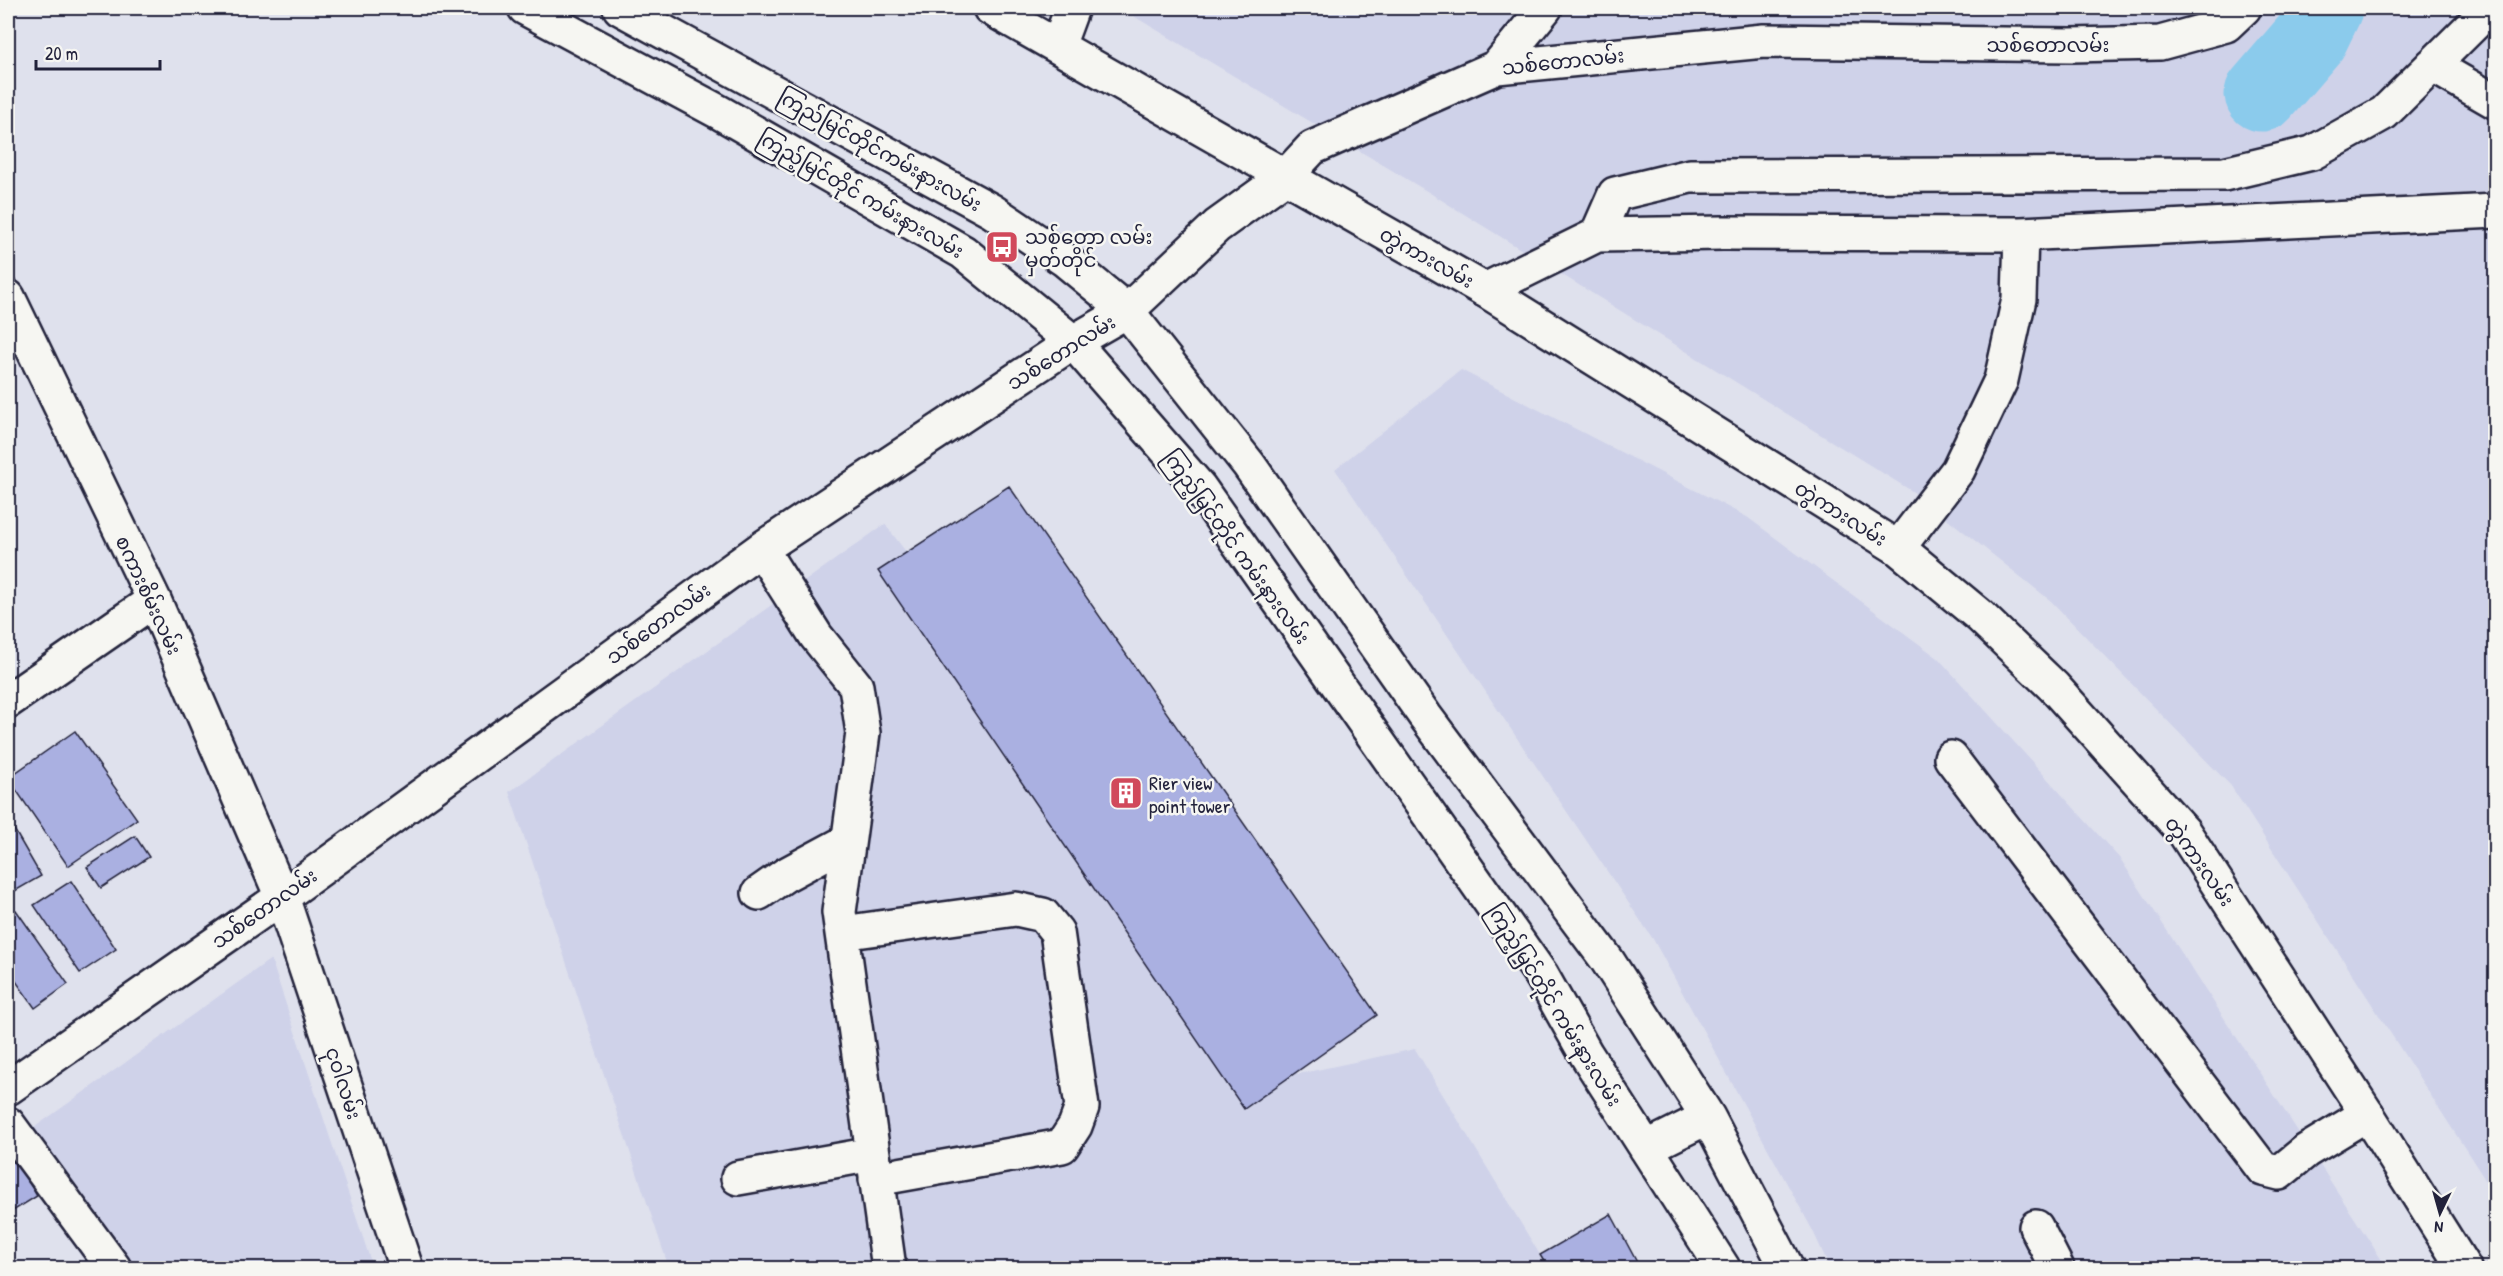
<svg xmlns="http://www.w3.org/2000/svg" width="2503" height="1276" font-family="'Patrick Hand','Noto Sans Myanmar',sans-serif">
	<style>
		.built { fill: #cfd2e9 }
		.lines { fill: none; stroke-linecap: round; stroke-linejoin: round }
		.river { stroke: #8bcbec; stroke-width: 75 }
		.building { fill: #aab0e1; stroke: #22223b; stroke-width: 1.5 }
		.minor-casing { stroke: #22223b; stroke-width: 38 }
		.major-casing { stroke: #22223b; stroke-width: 38 }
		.minor { stroke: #f6f6f2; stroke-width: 33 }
		.major { stroke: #f6f6f2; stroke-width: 33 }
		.labels { text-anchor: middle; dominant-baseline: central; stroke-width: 5; stroke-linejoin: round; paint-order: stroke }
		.street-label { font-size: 20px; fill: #22223b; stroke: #f6f6f2 }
		.poi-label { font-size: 20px; fill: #22223b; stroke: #f6f6f2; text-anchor: start }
	</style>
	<rect width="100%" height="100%" fill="#dfe1ed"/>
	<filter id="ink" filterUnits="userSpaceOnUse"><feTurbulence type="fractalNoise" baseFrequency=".0167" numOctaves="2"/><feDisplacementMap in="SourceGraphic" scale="12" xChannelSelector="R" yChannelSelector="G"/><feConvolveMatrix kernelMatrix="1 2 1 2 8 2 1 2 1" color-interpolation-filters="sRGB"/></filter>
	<g filter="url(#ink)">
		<!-- built -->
		<path class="built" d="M1120,8H2495V1195L2231,786L2051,601L1915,493L1430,193Z
			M1461,370L1747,517L1938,658L2121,860L2387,1268H1830L1813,1231L1653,939L1335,469Z
			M885,524L1298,1074L1415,1049L1548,1268H669L509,792Z
			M271,959L373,1268H120L25,1134Z"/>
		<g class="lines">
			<!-- river -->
			<path class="river" d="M2262,94L2311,37L2325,8"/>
		</g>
		<!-- building -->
		<path class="building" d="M1009,486L1377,1015L1244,1109L878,571Z
			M75,731L137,819L68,866L8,778Z
			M8,819L41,876L8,895Z
			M135,836L149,857L101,888L87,867Z
			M71,881L116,949L80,973L34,905Z
			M16,910L68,984L35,1008L8,970V916Z
			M15,1159L37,1196L8,1214V1163Z
			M1611,1214L1640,1268H1548L1540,1255Z"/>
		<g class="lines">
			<defs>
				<path id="minor" d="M1058,46L1072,8
					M2432,65L2496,102
					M1497,67L1545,8
					M1597,235L1615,194L1690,176L2224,174L2312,153L2384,113L2490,8
					M1485,290L1597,235L1723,233L2021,234L2496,211
					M8,297L154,600L282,897L406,1268
					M1898,548L1958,470L2001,380L2019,299L2021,234
					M761,549L816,636L856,686L863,733L839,912L889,1268
					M8,701L154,600
					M1951,758L2263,1169L2279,1173L2306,1151L2367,1114
					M759,893L785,875L848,841
					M842,933L1016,909L1043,915L1057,932L1082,1107L1075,1126L1062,1146L876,1179
					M8,1088L282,897L761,549L1073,342L1127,311L1217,226L1285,177L1312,148L1497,67L1764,41L2071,45L2160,43L2226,25L2244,8
					M8,1124L114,1268
					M738,1178L873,1154
					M2036,1227L2057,1268"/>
				<path id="major" d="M525,8L719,112L963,252L1073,342L1199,487L1383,749L1542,976L1586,1054L1723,1268
					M620,8L992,211L1065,260L1127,311L1249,465L1425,716L1607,960L1708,1117L1787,1268
					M990,8L1485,290L1898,548L1980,616L2054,687L2184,832L2367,1114L2464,1268
					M1646,1148L1708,1117"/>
			</defs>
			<!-- minor casing -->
			<use href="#minor" class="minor-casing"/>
			<!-- major casing -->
			<use href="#major" class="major-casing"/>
			<!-- minor -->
			<use href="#minor" class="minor"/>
			<!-- major -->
			<use href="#major" class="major"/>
		</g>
	</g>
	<!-- icons -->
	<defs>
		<symbol id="bus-square" viewBox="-11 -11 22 22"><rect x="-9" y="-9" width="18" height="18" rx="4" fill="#d1495b" stroke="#f6f6f2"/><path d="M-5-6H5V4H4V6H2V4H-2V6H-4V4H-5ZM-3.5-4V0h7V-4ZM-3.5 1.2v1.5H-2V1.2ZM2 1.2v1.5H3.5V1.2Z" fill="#fff"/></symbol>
		<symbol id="building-square" viewBox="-11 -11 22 22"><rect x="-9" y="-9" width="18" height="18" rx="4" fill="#d1495b" stroke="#f6f6f2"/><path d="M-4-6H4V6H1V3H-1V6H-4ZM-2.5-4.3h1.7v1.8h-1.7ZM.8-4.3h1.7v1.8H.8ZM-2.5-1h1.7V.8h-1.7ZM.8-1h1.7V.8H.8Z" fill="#fff"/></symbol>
	</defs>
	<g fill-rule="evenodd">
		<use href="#bus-square" x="983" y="228" width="38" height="38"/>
		<use href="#building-square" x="1107" y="774" width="38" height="38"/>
	</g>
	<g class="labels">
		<!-- street labels -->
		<g class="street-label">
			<text x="2048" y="44">သစ်တောလမ်း</text>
			<text transform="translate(1563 61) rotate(-6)">သစ်တောလမ်း</text>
			<text transform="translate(880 150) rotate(29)">ကြည်မြင်တိုင်ကမ်းနားလမ်း</text>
			<text transform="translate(861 194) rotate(30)">ကြည့်မြင်တိုင် ကမ်းနားလမ်း</text>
			<text transform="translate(1427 257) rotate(29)">တွဲကားလမ်း</text>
			<text transform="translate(1061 352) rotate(-32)">သစ်တောလမ်း</text>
			<text transform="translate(1841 513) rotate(32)">တွဲကားလမ်း</text>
			<text transform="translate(1237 547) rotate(54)">ကြည့်မြင်တိုင် ကမ်းနားလမ်း</text>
			<text transform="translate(149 595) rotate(65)">စကားစိမ်းလမ်း</text>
			<text transform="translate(658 623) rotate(-36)">သစ်တောလမ်း</text>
			<text transform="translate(2200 861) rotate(55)">တွဲကားလမ်း</text>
			<text transform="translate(264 908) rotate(-35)">သစ်တောလမ်း</text>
			<text transform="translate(1555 1005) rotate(58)">ကြည့်မြင်တိုင် ကမ်းနားလမ်း</text>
			<text transform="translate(344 1083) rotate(72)">ငုဝါလမ်း</text>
		</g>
		<!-- poi labels -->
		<g class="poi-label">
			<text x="1025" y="236">သစ်တော လမ်း<tspan x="1025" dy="23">မှတ်တိုင်</tspan></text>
			<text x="1149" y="782">Rier view<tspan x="1149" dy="23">point tower</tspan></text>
		</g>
	</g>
	<!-- margin -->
	<rect width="2503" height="1276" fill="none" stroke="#f6f6f2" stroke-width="30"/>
	<rect x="15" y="15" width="2473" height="1246" fill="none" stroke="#22223b" stroke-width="2" filter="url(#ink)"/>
	<!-- north arrow -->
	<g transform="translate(2440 1213) rotate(185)" stroke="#f6f6f2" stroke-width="4.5" paint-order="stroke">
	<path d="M0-4.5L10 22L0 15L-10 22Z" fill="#22223b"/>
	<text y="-9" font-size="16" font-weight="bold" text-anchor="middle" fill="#22223b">N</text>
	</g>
	<!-- scale -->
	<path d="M36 60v9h124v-9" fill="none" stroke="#22223b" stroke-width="3"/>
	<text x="45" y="60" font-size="18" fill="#22223b" stroke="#f6f6f2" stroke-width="4.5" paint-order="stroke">20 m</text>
</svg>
